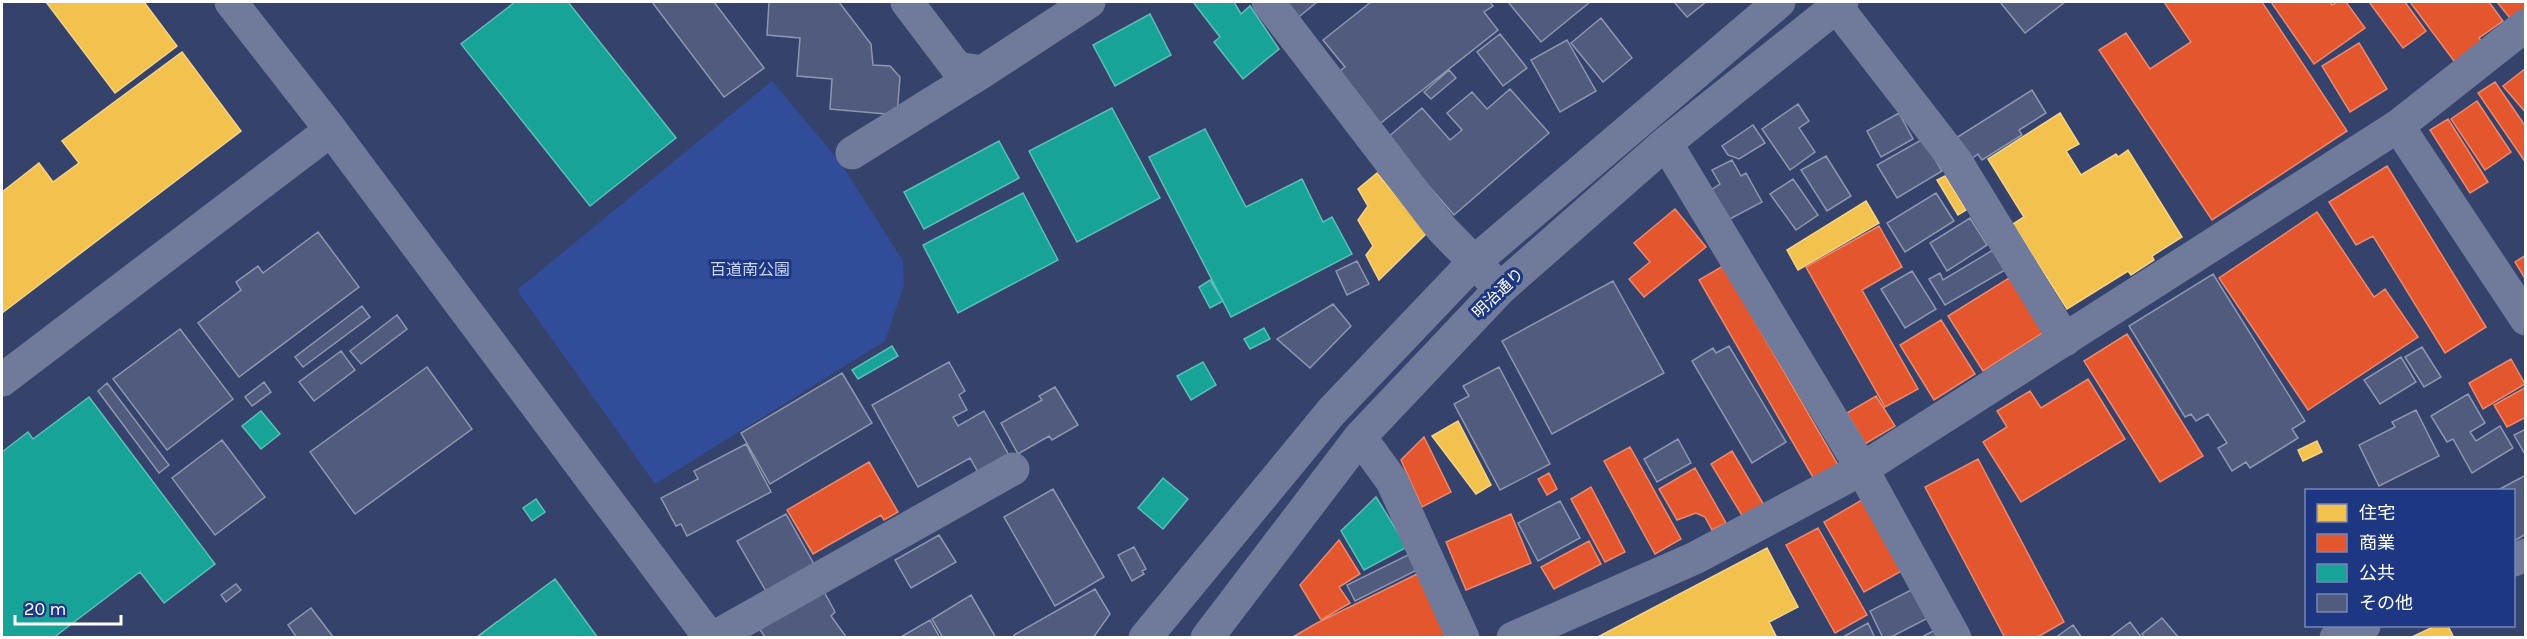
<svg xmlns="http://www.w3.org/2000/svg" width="2527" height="639" font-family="Karla,'Noto Sans JP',sans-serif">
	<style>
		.green { fill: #314d9a }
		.homes { fill: #f2c14e; stroke: #f6d483; stroke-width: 1.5 }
		.shops { fill: #e4572e; stroke: #ec896d; stroke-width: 1.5 }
		.public { fill: #17a398; stroke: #5dbfb7; stroke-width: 1.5 }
		.building { fill: #505b7d; stroke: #8e97b0; stroke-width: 1.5 }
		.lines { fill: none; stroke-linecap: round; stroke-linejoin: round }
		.minor { stroke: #707a9a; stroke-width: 33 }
		.labels { text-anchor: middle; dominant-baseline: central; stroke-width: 6; stroke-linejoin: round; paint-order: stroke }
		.park-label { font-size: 16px; fill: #c8d5f7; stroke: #1d3783 }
		.street-label { font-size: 16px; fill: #fff; stroke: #1d3783 }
	</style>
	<rect width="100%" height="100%" fill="#34426c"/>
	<!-- green -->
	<path class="green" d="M772,81L840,162L903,261L904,285L885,341L655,484L517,290Z"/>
	<!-- homes -->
	<path class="homes" d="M46,2H144L177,46L115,93Z
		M182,52L241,131L2,313V192L39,163L53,182L79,163L62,141Z
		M2060,113L2079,144L2066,151L2081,175L2116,154L2118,157L2128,150L2182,237L2152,256L2154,260L2131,275L2128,271L2067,309L2013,224L2024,217L1988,159Z
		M1377,173L1427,233L1379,280L1366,255L1373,246L1358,220L1368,206L1358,189Z
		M1945,176L1966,210L1958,215L1937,180Z
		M1866,201L1879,223L1798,270L1787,250Z
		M1458,421L1491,485L1476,494L1432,436Z
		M2317,441L2322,452L2303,461L2298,450Z
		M1767,548L1798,607L1769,622L1777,638H1596Z
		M497,622L508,638H476Z
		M2435,626H2448L2454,638H2410Z"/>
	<!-- shops -->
	<path class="shops" d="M2164,2H2262L2347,131L2212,220L2099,50L2126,33L2150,69L2191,42Z
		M2271,2H2330L2332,5L2337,2H2346L2365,28L2314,64Z
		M2369,2H2405L2426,31L2403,48Z
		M2410,2H2489L2503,21L2479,38L2484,45L2457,65Z
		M2497,2H2526V13L2514,23Z
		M2359,43L2387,89L2350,112L2322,66Z
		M2526,68V113L2503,86Z
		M2495,82L2526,127V163L2478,93Z
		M2477,101L2511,152L2485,170L2451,119Z
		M2448,119L2488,182L2470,193L2430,130Z
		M2387,166L2486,327L2445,353L2373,236L2356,245L2329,202Z
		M1675,209L1706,247L1644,297L1629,279L1650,262L1634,243Z
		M2317,212L2374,297L2385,289L2418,337L2308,410L2219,278Z
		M1879,226L1902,267L1862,290L1918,389L1885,407L1806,267Z
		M2526,255V280L2515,262Z
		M1723,266L1838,465L1814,479L1699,280Z
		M2009,278L2044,332L1983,371L1948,316Z
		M1941,320L1975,374L1934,400L1900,345Z
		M2127,334L2203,456L2160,482L2084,361Z
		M2511,359L2525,384L2483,409L2469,383Z
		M2088,379L2125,439L2021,502L1983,442L2007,427L1997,411L2030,391L2041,408Z
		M2526,387V417L2507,427L2494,405Z
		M1876,396L1895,426L1865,444L1847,413Z
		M1424,437L1451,492L1422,507L1401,460Z
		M1630,447L1681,539L1655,554L1604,461Z
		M1732,451L1764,505L1743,517L1711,464Z
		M1978,459L2064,622L2036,638H2005L1925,487Z
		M869,462L898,512L884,520L881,515L813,554L787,510Z
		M1695,468L1726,523L1712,530L1705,517L1696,513L1677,520L1659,489Z
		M1549,473L1557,489L1547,495L1538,479Z
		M1591,487L1625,552L1605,562L1571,499Z
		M1867,497L1907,568L1864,592L1824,522Z
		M1511,514L1531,563L1466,590L1446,542Z
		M1818,528L1867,615L1835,633L1786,545Z
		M1339,540L1360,574L1339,587L1350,603L1321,620L1300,585Z
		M1589,541L1601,564L1554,589L1541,567Z
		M1417,574L1450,638H1291L1317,623Z"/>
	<!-- public -->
	<path class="public" d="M515,2H568L676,138L590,206L461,44Z
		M1193,2H1234L1241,14L1250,6L1279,49L1243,79L1214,42L1220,37Z
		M1150,14L1171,55L1115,86L1093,45Z
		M1112,108L1160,198L1077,242L1029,151Z
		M1205,129L1246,207L1302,179L1323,222L1332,217L1352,254L1231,317L1149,157Z
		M999,141L1019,178L924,229L904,192Z
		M1023,193L1058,260L958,313L923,245Z
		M1210,280L1223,301L1210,308L1199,287Z
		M1264,328L1270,339L1250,349L1244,339Z
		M892,346L898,356L858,379L852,370Z
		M1203,362L1216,385L1191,400L1177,376Z
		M89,397L215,564L164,603L140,572L53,638H2V452L28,432L33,439Z
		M261,411L280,434L261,449L242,426Z
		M1163,478L1188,499L1163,529L1138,508Z
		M1376,497L1407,547L1364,570L1341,531Z
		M536,499L545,512L532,521L523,508Z
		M555,579L598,638H476L497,622Z"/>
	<!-- building -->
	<path class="building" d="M652,2H714L764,68L724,97Z
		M769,2H839L871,44L873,65L890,66L900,77L897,115L830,109L832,79L797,76L800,38L767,35Z
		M1280,2H1317L1295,20Z
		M1371,2H1490L1493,6L1484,12L1498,30L1377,126L1336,74L1345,67L1323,40Z
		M1508,2H1590L1541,42Z
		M1674,2H1706L1687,17Z
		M2000,2H2065L2025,33Z
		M1601,18L1632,58L1603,82L1571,43Z
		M1500,34L1527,68L1503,86L1477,52Z
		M1567,40L1596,91L1560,112L1531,60Z
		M1449,70L1456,78L1431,99L1424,92Z
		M1510,89L1549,133L1454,215L1387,138L1422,108L1450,140L1462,130L1447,113L1472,92L1487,109Z
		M2032,90L2046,113L2019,130L2022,135L1982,160L1978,154L1970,160L1956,138Z
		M1798,104L1809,121L1799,128L1815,152L1790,170L1762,129Z
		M1899,113L1913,139L1881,157L1867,131Z
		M1753,125L1765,143L1739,159L1728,155L1722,146Z
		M1923,139L1942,171L1897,198L1877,165Z
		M1826,156L1851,196L1827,211L1801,170Z
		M1732,160L1741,176L1746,173L1762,202L1728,220L1711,190L1720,184L1712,170Z
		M1793,179L1818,215L1796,230L1770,194Z
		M1936,193L1954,221L1905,252L1887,223Z
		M1970,218L1987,245L1947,271L1930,243Z
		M318,232L359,287L239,377L198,323L241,290L236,282L258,266L263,273Z
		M1993,250L2005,270L1945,305L1929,279L1940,273L1943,280Z
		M1357,261L1369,284L1347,295L1336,271Z
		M1912,271L1936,309L1905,328L1881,289Z
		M2213,274L2305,421L2292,429L2298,438L2250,468L2246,462L2232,471L2218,448L2227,443L2208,414L2196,421L2191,414L2185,417L2129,326Z
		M1613,281L1664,373L1552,434L1502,341Z
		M1333,304L1351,326L1310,368L1277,339Z
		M362,306L370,317L303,367L295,357Z
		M397,315L407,329L361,364L350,351Z
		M180,329L233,399L167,450L113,379Z
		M1729,346L1786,442L1752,463L1692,361L1713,348L1716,353Z
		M2422,347L2441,377L2424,387L2405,357Z
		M341,351L355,370L314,401L299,382Z
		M2401,357L2416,382L2380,404L2364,380Z
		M949,362L965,391L959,395L967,410L953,417L958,426L984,411L1010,457L979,474L970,458L918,487L872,405Z
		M427,367L472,429L355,514L310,452Z
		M1499,367L1550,464L1500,490L1454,404L1469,396L1463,386Z
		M842,373L872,423L770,484L741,433Z
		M264,382L271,392L252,406L245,397Z
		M107,383L169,465L159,473L98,391Z
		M1055,387L1078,425L1052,440L1049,436L1018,454L1001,423L1042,400L1039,396Z
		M2468,394L2485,423L2470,432L2476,441L2500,426L2513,448L2472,473L2453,439L2447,442L2431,416Z
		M2416,410L2439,456L2379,486L2359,445L2395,427L2392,422Z
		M2526,429V456L2514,435Z
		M1678,439L1691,463L1657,482L1644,459Z
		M222,440L265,497L215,535L172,478Z
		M746,444L771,492L687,536L681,524L676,526L661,498L698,479L694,471Z
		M2526,475V534L2514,541V490H2498Z
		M1053,489L1104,577L1055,606L1004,517Z
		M1560,501L1580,538L1538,561L1518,523Z
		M786,514L815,566L767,593L737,541Z
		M939,535L956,562L911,588L895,560Z
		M1134,547L1146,569L1142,571L1144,574L1132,581L1118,555Z
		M1410,554L1417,570L1355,601L1347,585Z
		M236,584L241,590L226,602L221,595Z
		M821,586L835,612L831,616L847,638H766L754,622Z
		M1919,586L1934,615L1889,638H1883L1870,611Z
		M1095,589L1110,614L1093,638H1016L1014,635Z
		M971,595L996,638H943L932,619Z
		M311,608L334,638H297L288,625Z
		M2162,618L2179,638H2145L2142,634Z
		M930,620L940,638H899Z
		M2130,622L2142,638H2109Z
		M1868,623L1875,638H1841Z
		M2073,625L2082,638H2055Z
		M1935,630L1939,638H1920Z"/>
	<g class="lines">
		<!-- minor -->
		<path class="minor" d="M231,2L331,130L710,638
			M907,2L957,68L982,72L1089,2
			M1268,2L1442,229L1490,278
			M1836,6L1956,161L2065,340
			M2398,126L2526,319
			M1666,143L1862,469L1955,638
			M852,153L982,72
			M2,380L331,130
			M1360,437L1392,481L1463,638
			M2514,560L2526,555
			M713,638L1013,469
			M1145,638L1332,411L1473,263L1779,2
			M1207,638L1360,437L1501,288L1666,143L1842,2
			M1513,638L1695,558L1862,469L2398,126L2526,25
			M2336,638L2364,626"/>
	</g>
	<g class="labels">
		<!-- park labels -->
		<g class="park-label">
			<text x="750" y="269">百道南公園</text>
		</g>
		<!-- street labels -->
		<g class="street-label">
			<text transform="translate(1498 293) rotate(-44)">明治通り</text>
		</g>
	</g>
	<!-- border -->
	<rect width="2527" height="639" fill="none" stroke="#ffffff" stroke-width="6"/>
	<!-- legend -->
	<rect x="2305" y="489" width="210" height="138" fill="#1d3783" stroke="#7787b5" stroke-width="1.5"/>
	<rect x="2317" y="504" width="30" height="18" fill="#f2c14e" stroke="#7787b5" stroke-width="1.5"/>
	<text x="2359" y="519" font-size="18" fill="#ffffff">住宅</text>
	<rect x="2317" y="534" width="30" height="18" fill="#e4572e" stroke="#7787b5" stroke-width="1.5"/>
	<text x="2359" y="549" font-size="18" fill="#ffffff">商業</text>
	<rect x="2317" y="564" width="30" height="18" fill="#17a398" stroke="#7787b5" stroke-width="1.5"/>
	<text x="2359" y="579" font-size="18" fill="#ffffff">公共</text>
	<rect x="2317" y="594" width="30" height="18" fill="#505b7d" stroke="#7787b5" stroke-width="1.5"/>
	<text x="2359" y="609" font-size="18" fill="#ffffff">その他</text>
	<!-- scale -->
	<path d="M15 615v9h106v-9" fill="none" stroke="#ffffff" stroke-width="3"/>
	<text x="24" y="615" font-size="18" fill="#ffffff" stroke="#1d3783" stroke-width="4.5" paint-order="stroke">20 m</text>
</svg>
